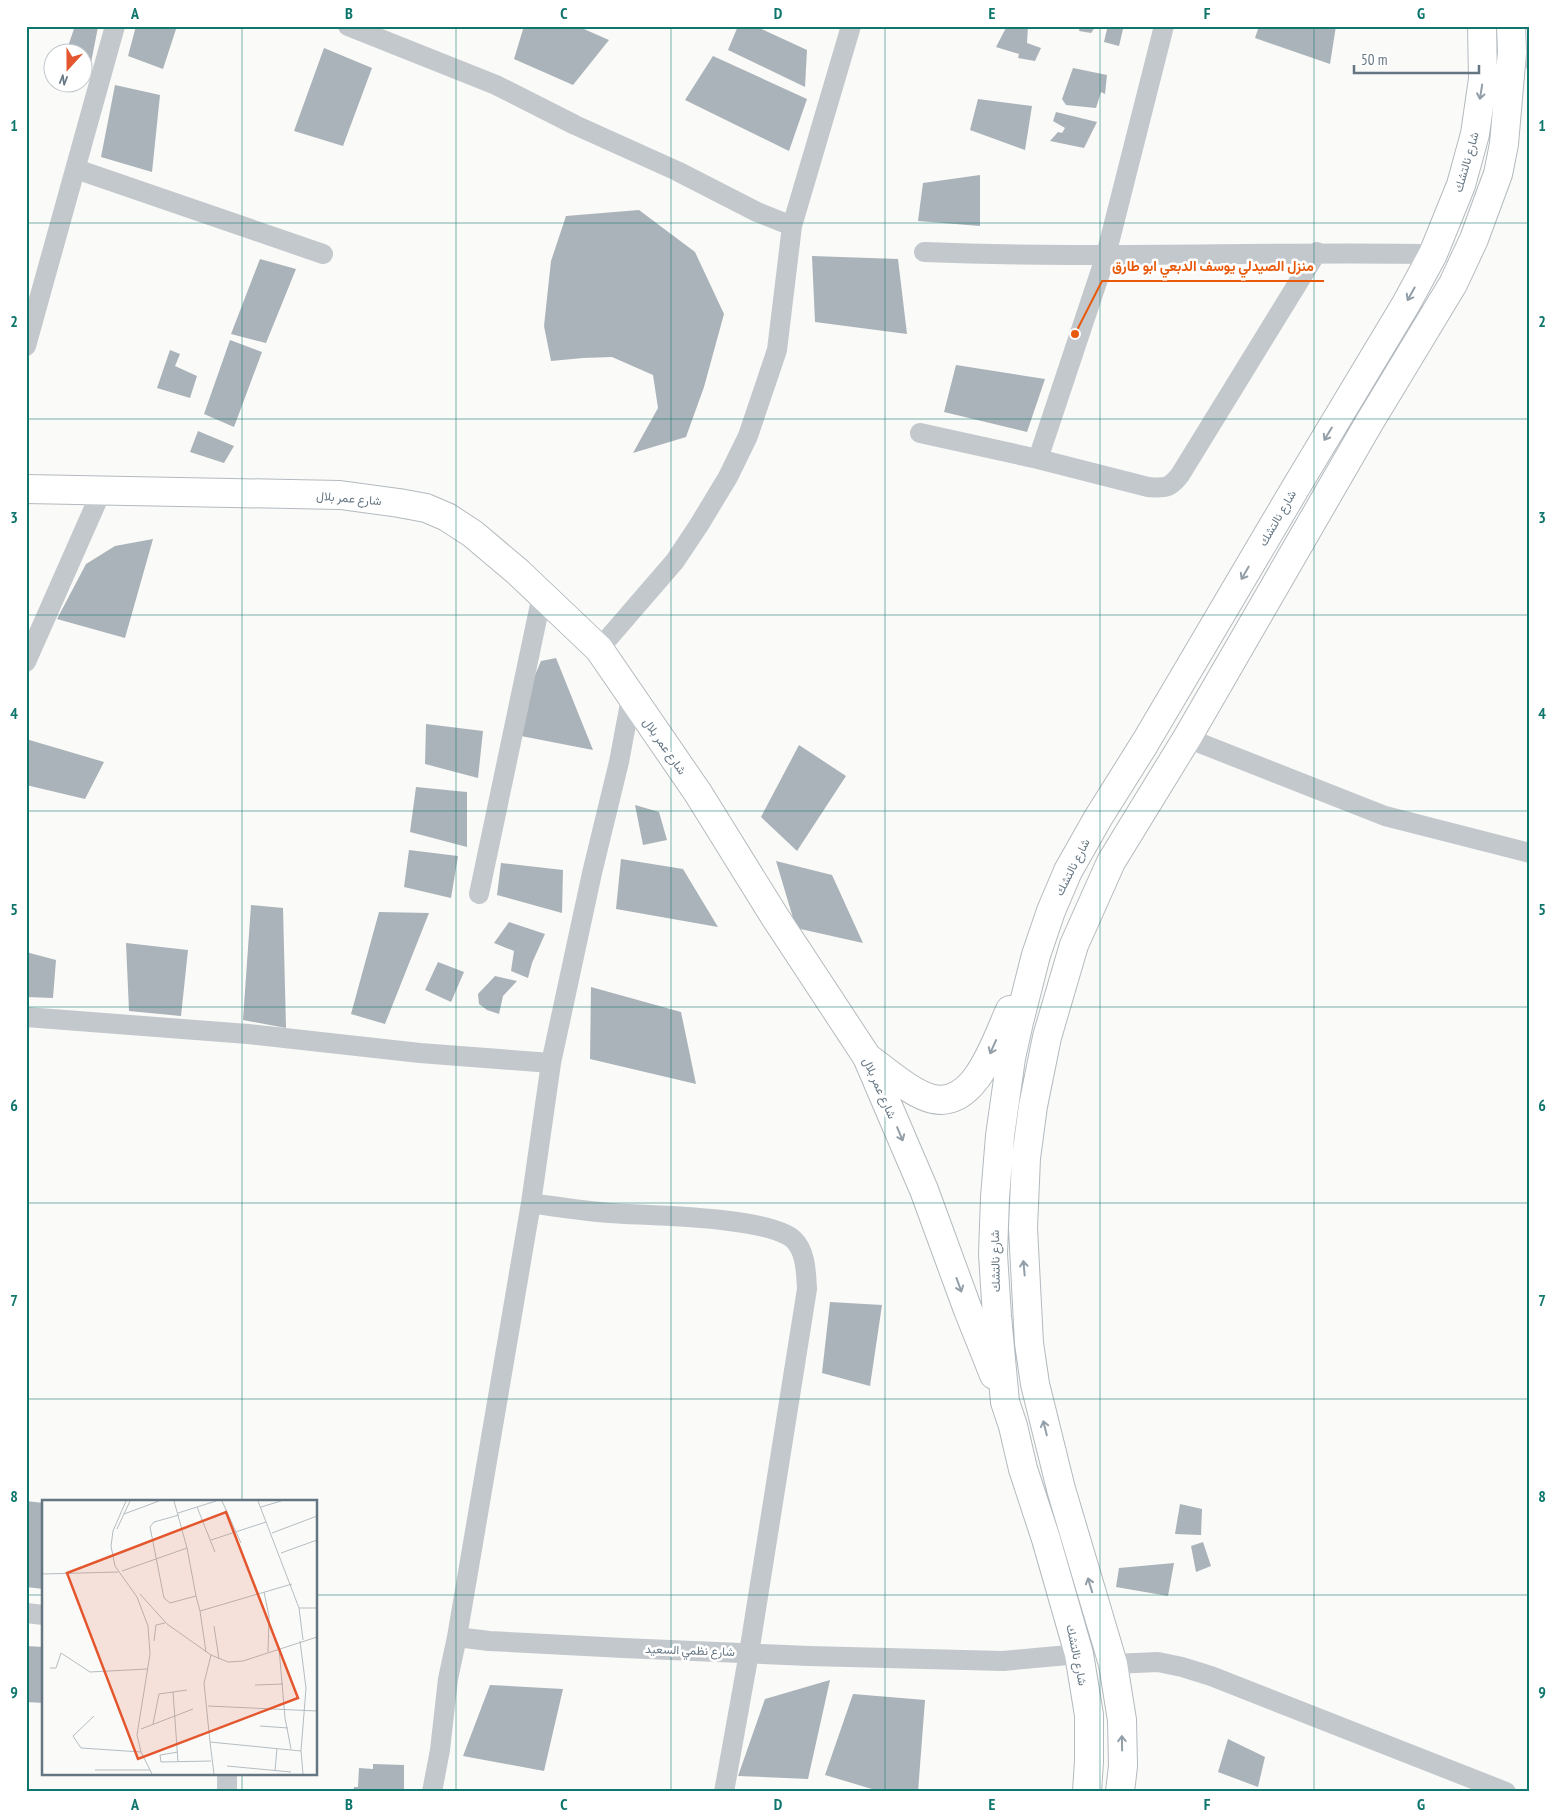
<svg xmlns="http://www.w3.org/2000/svg" width="1556" height="1818" font-family="'PT Sans Narrow',Vazirmatn,sans-serif">
	<style>
		.building { fill: #aab3b9 }
		.lines { fill: none; stroke-linecap: round; stroke-linejoin: round }
		.secondary-casing { stroke: #b3babf; stroke-width: 30 }
		.street { stroke: #c3c8cc; stroke-width: 20 }
		.secondary { stroke: #fff; stroke-width: 28 }
		.oneway { stroke: #939fa8 }
		.grid { fill: none; stroke: #0f766e; stroke-width: 1; stroke-opacity: 0.55 }
		.labels { text-anchor: middle; dominant-baseline: central; stroke-width: 5; stroke-linejoin: round; paint-order: stroke }
		.street-label { font-size: 12px; fill: #657683; stroke: #fff }
		.inset-road { fill: none; stroke: #b5bdc2; stroke-width: 1 }
		.view { fill: #e4572e; fill-opacity: 0.15; stroke: #e4572e; stroke-width: 2.5 }
		.inset-edge { fill: none; stroke: #657683; stroke-width: 2.5 }
		.leader { fill: none; stroke: #e8590c; stroke-width: 2 }
		.callout-dot { fill: #e8590c; stroke: #fff; stroke-width: 2 }
		.callout-label { font-size: 14px; text-anchor: middle; font-weight: bold; fill: #e8590c; stroke: #fff; stroke-width: 5; stroke-linejoin: round; paint-order: stroke }
		.neatline { fill: none; stroke: #0f766e; stroke-width: 2 }
		.grid-label { font-size: 16px; text-anchor: middle; font-weight: bold; fill: #0f766e }
	</style>
	<rect width="100%" height="100%" fill="#fafaf8"/>
	<!-- building -->
	<path class="building" d="M75,26L98,27L89,73L82,70V52H66Z
		M136,26H177L163,69L128,56Z
		M524,26H577L609,40L573,85L514,59Z
		M738,26H755L807,50L805,87L728,50Z
		M1007,26H1028L1027,43L1041,48L1035,61L1018,58L1019,54L996,47Z
		M1080,26H1096L1091,33L1079,31Z
		M1100,26H1120L1123,29L1119,46L1104,42L1107,29Z
		M1259,26H1336L1330,64L1255,38Z
		M324,48L372,68L343,146L294,131Z
		M713,56L807,99L789,151L685,100Z
		M1073,68L1107,75L1105,94L1101,92L1096,108L1066,105L1062,99Z
		M115,85L160,95L152,172L101,157Z
		M978,99L1032,106L1025,150L970,130Z
		M1056,112L1097,122L1084,148L1050,141L1058,132L1062,133L1065,128L1053,121Z
		M980,175V226L918,221L923,183Z
		M639,210L695,252L724,314L704,387L686,437L633,453L658,408L653,375L612,357L583,358L551,361L544,326L551,261L566,216Z
		M812,256L898,259L907,334L815,322Z
		M260,259L296,269L266,343L231,334Z
		M230,340L262,352L234,427L204,414Z
		M170,350L180,354L175,366L197,376L190,398L157,388Z
		M956,365L1045,379L1027,432L944,412Z
		M198,431L234,446L224,463L190,452Z
		M153,539L125,638L57,619L86,564L115,546Z
		M556,658L593,750L521,736L532,682L541,661Z
		M426,724L483,731L478,778L425,764Z
		M26,739L104,762L85,799L26,785Z
		M799,745L846,776L797,851L761,817Z
		M416,787L467,792V847L410,832Z
		M635,805L659,812L667,840L643,845Z
		M409,850L458,856L451,898L404,887Z
		M621,859L683,869L718,927L616,909Z
		M776,861L832,875L863,943L796,928Z
		M501,863L563,870L562,913L497,895Z
		M251,905L283,908L286,1028L243,1020Z
		M379,912L429,913L385,1024L351,1014Z
		M509,922L545,934L532,963L528,978L511,971L514,951L494,943Z
		M126,943L188,950L181,1016L129,1011Z
		M26,952L56,960L53,998L26,997Z
		M438,962L464,972L451,1002L425,990Z
		M495,976L517,981L503,996L499,1014L487,1010L479,1004L478,994Z
		M591,987L681,1012L696,1084L590,1059Z
		M830,1302L882,1305L870,1386L822,1373Z
		M26,1501L44,1503V1589L26,1587Z
		M1180,1504L1202,1509L1201,1535L1175,1534Z
		M1203,1542L1211,1566L1196,1572L1191,1546Z
		M1174,1563L1168,1596L1116,1587L1119,1568Z
		M26,1646L44,1647V1703L26,1702Z
		M830,1680L808,1779L738,1776L765,1699Z
		M490,1685L563,1689L544,1771L463,1756Z
		M853,1694L925,1700L918,1792H882L825,1775Z
		M1228,1739L1265,1757L1258,1787L1218,1772Z
		M373,1764L404,1765V1792H353L354,1787H358L359,1768L373,1769Z"/>
	<g class="lines">
		<defs>
			<path id="secondary" d="M26,489L340,495L399,503L426,508L447,517L473,534L518,572L599,649L698,793L775,917L867,1057L924,1190L968,1310L994,1375
				M868,1058C885,1070 913,1095 933,1099C976,1108 996,1040 1010,1010
				M1087,1792L1089,1761V1715L1079,1654L1046,1539L1023,1469L1013,1426L1005,1402L997,1316L993,1254L995,1197L1000,1136L1011,1058L1019,1022L1036,955L1051,911L1068,871L1098,818L1145,743L1296,487L1406,304L1433,254L1461,185L1475,134L1483,79L1482,26
				M1120,1792L1123,1766L1122,1720L1113,1664L1061,1489L1035,1384L1029,1343L1023,1228L1026,1158L1033,1106L1047,1037L1074,945L1111,862L1187,738L1369,423L1453,284L1474,239L1498,174L1504,144L1512,52L1511,26"/>
		</defs>
		<!-- secondary casing -->
		<use href="#secondary" class="secondary-casing"/>
		<!-- street -->
		<path class="street" d="M348,26L496,85L575,125L677,171L757,212L792,226
			M1512,52L1530,59
			M76,169L323,254
			M924,252C1094,259 1264,251 1433,254
			M26,346L115,26
			M920,433L1038,459L1148,487C1165,488 1169,489 1180,475L1317,252
			M1038,459L1106,255L1164,26
			M599,649L675,561L699,525L728,477L748,436L777,350L792,226L851,26
			M26,662L102,490
			M1187,738L1385,816L1530,853
			M479,894L542,595
			M26,1017L248,1034L420,1053L551,1063L592,873L619,762L631,698
			M551,1063L531,1203C557,1207 583,1211 610,1213C648,1216 766,1216 793,1239C806,1251 806,1272 807,1289L749,1653L724,1792
			M26,1613L44,1615
			M457,1637L531,1203
			M1113,1664L1158,1662L1182,1667L1211,1676L1506,1792
			M227,1774V1792
			M432,1792L440,1750L448,1679L457,1637L489,1641L623,1648L809,1656L1003,1661L1079,1654"/>
		<!-- secondary -->
		<use href="#secondary" class="secondary"/>
	</g>
	<!-- one-way arrows -->
	<defs><path id="oneway-shaft" d="M-6 0H5M1.5-3L5.5 0L1.5 3" fill="none" stroke-width="1.6" stroke-linecap="round" stroke-linejoin="round" transform="scale(1.25)"/></defs>
	<g class="oneway">
		<use href="#oneway-shaft" transform="translate(1481 92) rotate(99)"/>
		<use href="#oneway-shaft" transform="translate(1411 294) rotate(119)"/>
		<use href="#oneway-shaft" transform="translate(1328 434) rotate(121)"/>
		<use href="#oneway-shaft" transform="translate(1245 573) rotate(120)"/>
		<use href="#oneway-shaft" transform="translate(993 1047) rotate(114)"/>
		<use href="#oneway-shaft" transform="translate(900 1134) rotate(67)"/>
		<use href="#oneway-shaft" transform="translate(1024 1268) rotate(-95)"/>
		<use href="#oneway-shaft" transform="translate(959 1285) rotate(70)"/>
		<use href="#oneway-shaft" transform="translate(1045 1428) rotate(-104)"/>
		<use href="#oneway-shaft" transform="translate(1090 1585) rotate(-107)"/>
		<use href="#oneway-shaft" transform="translate(1122 1743) rotate(-91)"/>
	</g>
	<!-- grid -->
	<path class="grid" d="M242,26V1502M456,26V1792M671,26V1792M885,26V1792M1100,26V1792M1314,26V1792M26,223H1530M26,419H1530M26,615H1530M26,811H1530M26,1007H1530M26,1203H1530M26,1399H1530M26,1595H44M316,1595H1530M242,1774V1792"/>
	<g class="labels">
		<!-- street labels -->
		<g class="street-label">
			<text transform="translate(1466 162) rotate(-74)">شارع نالتشك</text>
			<text transform="translate(349 498) rotate(5)">شارع عمر بلال</text>
			<text transform="translate(1277 518) rotate(-60)">شارع نالتشك</text>
			<text transform="translate(665 746) rotate(55)">شارع عمر بلال</text>
			<text transform="translate(1072 867) rotate(-63)">شارع نالتشك</text>
			<text transform="translate(880 1088) rotate(66)">شارع عمر بلال</text>
			<text transform="translate(995 1261) rotate(-91)">شارع نالتشك</text>
			<text transform="translate(690 1650) rotate(2)">شارع نظمي السعيد</text>
			<text transform="translate(1077 1655) rotate(78)">شارع نالتشك</text>
		</g>
	</g>
	<!-- overview -->
	<g transform="translate(42 1500)">
		<rect width="275" height="275" fill="#fafaf8"/>
		<path class="inset-road" d="M84,1L71,31L69,46L73,66L95,97L106,126L108,154L95,235L99,252L110,274M180,1L199,43M216,1L257,108H275M155,7L173,52M219,7L239,1M136,13L174,1M82,14L117,1M137,15L112,22L108,27L122,98L128,103L154,96L158,111M75,29L88,1M230,33L275,16M169,40L224,22M145,48L154,96M239,53L275,40M80,71L145,48L132,1M0,74L76,72M222,92L227,116L226,152M98,94L125,124L169,155L186,162L201,161L275,137M257,108L261,140M172,126L177,159M112,141L114,125L123,123M258,141L264,188L259,251M237,148L243,218L249,249M164,152L158,111L250,84M169,155L162,183L168,242L259,251L261,274M8,168H14L19,153L48,172L105,169M213,185L241,184M131,192L136,262M166,206L275,211M52,216L31,236L39,248L99,252M111,224L117,194L145,190M218,226L246,228M99,229L151,209M168,242L172,274M136,252L118,255L119,262L169,261M185,266L249,272M53,270H108M233,271L235,248"/>
		<path class="view" d="M184,12L256,198L96,259L25,73Z"/>
		<rect width="275" height="275" class="inset-edge"/>
	</g>
	<!-- callouts -->
	<path class="leader" d="M1075 334L1102 281H1324"/>
	<circle class="callout-dot" cx="1075" cy="334" r="5"/>
	<g class="callout-label">
		<text x="1213" y="271">منزل الصيدلي يوسف الدبعي ابو طارق</text>
	</g>
	<!-- border -->
	<rect width="1556" height="1818" fill="none" stroke="#ffffff" stroke-width="55"/>
	<!-- north arrow -->
	<g transform="translate(68 68) rotate(201)"><circle r="24" fill="#ffffff" stroke="#c1c8cd"/>
	<path d="M0-4L9 19L0 12L-9 19Z" fill="#e4572e"/>
	<text y="-8" font-size="14" font-weight="bold" text-anchor="middle" fill="#657683">N</text>
	</g>
	<!-- scale -->
	<path d="M1354 65v8h125v-8" fill="none" stroke="#657683" stroke-width="2.5"/>
	<text x="1361" y="65" font-size="15" fill="#657683" stroke="#ffffff" stroke-width="4" paint-order="stroke">50 m</text>
	<rect x="28" y="28" width="1500" height="1762" class="neatline"/>
	<g class="grid-label">
		<text x="135" y="19">A</text>
		<text x="349" y="19">B</text>
		<text x="564" y="19">C</text>
		<text x="778" y="19">D</text>
		<text x="992" y="19">E</text>
		<text x="1207" y="19">F</text>
		<text x="1421" y="19">G</text>
		<text x="14" y="131">1</text>
		<text x="1542" y="131">1</text>
		<text x="14" y="327">2</text>
		<text x="1542" y="327">2</text>
		<text x="14" y="523">3</text>
		<text x="1542" y="523">3</text>
		<text x="14" y="719">4</text>
		<text x="1542" y="719">4</text>
		<text x="14" y="915">5</text>
		<text x="1542" y="915">5</text>
		<text x="14" y="1111">6</text>
		<text x="1542" y="1111">6</text>
		<text x="14" y="1306">7</text>
		<text x="1542" y="1306">7</text>
		<text x="14" y="1502">8</text>
		<text x="1542" y="1502">8</text>
		<text x="14" y="1698">9</text>
		<text x="1542" y="1698">9</text>
		<text x="135" y="1810">A</text>
		<text x="349" y="1810">B</text>
		<text x="564" y="1810">C</text>
		<text x="778" y="1810">D</text>
		<text x="992" y="1810">E</text>
		<text x="1207" y="1810">F</text>
		<text x="1421" y="1810">G</text>
	</g>
</svg>
